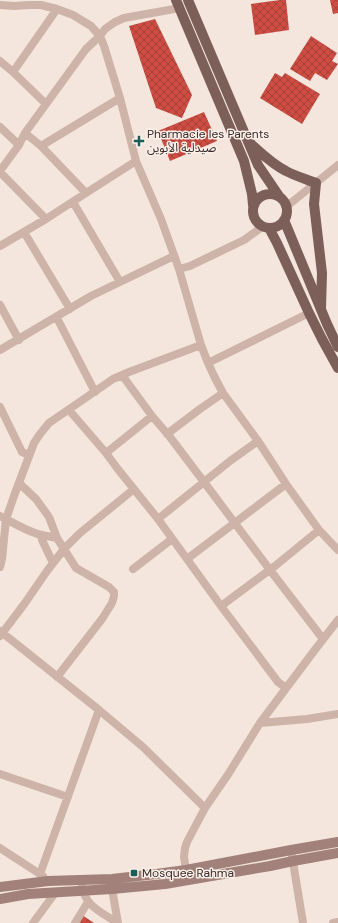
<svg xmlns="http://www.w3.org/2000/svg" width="338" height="923" font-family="'DM Sans','Noto Sans Arabic',sans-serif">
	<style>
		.building { fill: url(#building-cross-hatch) }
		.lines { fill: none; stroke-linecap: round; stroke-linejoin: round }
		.minor { stroke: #cdb3a8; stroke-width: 8 }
		.secondary { stroke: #a18179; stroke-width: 10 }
		.primary { stroke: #7c5f59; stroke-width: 10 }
		.poi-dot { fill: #1b5d57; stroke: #fbf0ea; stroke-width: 1.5 }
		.labels { text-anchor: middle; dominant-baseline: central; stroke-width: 3; stroke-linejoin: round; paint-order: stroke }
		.poi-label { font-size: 12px; fill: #392b28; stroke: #fbf0ea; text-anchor: start }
	</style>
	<defs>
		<pattern id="building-cross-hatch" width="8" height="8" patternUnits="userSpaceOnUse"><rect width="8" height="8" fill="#cd4d42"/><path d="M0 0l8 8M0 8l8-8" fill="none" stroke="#a74037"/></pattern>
	</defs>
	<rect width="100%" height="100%" fill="#f4e5dd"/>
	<!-- building -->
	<path class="building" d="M280,0H286L289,30L255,35L251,4Z
		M330,0H338V13L333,14Z
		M155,19L192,95L182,118L156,108L129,26Z
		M311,36L337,53L332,61L338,64L327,80L315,73L310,81L290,69Z
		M275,73L282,77L285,73L320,94L302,124L260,98Z
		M204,112L217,141L170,161L158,131Z
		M82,915L94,923H76Z"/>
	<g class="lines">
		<!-- minor -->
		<path class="minor" d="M0,5L14,6L29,5H41L57,9L73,15L91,26L100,36L104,46L120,98L136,161L161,219L179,269L201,345L208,363L215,378L223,393L258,441L286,484L319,530L338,550
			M0,61L13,72L46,104
			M13,72L57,9
			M0,127L19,145
			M25,133L41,146L86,193
			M41,146L120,98
			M0,171L19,145L25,133L86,49L100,36L105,29L115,22L124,18L180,8
			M0,172L46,219
			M73,202L120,282
			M287,206L338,165
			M24,232L70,309
			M0,246L46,219L86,193L136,161
			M179,269L190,266L244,240L262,227
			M0,305L19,340
			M57,318L95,392
			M0,350L91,296L174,256
			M208,363L309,313
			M122,375L152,416L170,437L204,482L270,570L323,639
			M0,407L22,452L29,455
			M69,410L106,453L117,468L158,519L221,606L278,682L286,688
			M167,434L200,409L223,393
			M106,453L152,416
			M19,483L36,499L49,517L57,538
			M0,516C12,522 23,529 35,533C42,536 50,536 57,538L76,568L109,587L114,592V596L112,603L102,619L57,677
			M158,519L230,461L258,441
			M41,535L42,540L53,563
			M187,559L286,484
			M0,567L2,559L6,519L14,496L34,443L40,434L49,423L113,379L129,372L201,345
			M133,569L172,539
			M221,606L275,566L319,530
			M0,631L99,710L143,747L205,808
			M0,636L25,603L47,571L64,549L80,533L134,489
			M260,723L307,719L338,714
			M0,774L68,797
			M0,848L43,876
			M291,850L303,923
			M40,874L99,710
			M188,876L186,870L184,857L185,848L187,842L205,808L229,773L260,723L314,651L338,620
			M112,884V889L118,923
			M82,887C86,907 102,912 117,923
			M33,923L55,893
			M75,923L88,902
			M333,923L338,922"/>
		<!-- secondary -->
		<path class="secondary" d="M0,887L48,881L112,879L156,874L186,870L291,850L338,842
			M0,899L28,894L112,889L165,884L270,866L293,861L338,853"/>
		<!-- primary -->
		<path class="primary" d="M176,0L244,161L252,194L253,205
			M188,0L258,165L279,196
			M250,143C261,153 272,164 286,171C295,176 306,179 316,183L314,204L322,273L321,308
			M253 211a17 17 0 1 1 34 0a17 17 0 1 1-34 0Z
			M284,220L327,324L338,347
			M269,228L277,243L309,313L322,339L338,368"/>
	</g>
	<!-- markers -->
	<g class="poi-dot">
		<path d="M137 135h4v4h4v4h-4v4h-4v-4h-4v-4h4z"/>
		<rect x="130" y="869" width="8" height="8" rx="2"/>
	</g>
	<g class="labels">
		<!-- poi labels -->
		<g class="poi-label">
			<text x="147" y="134">Pharmacie les Parents<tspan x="147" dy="14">صيدلية الأبوين</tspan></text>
			<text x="142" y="873">Mosquee Rahma</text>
		</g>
	</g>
</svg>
